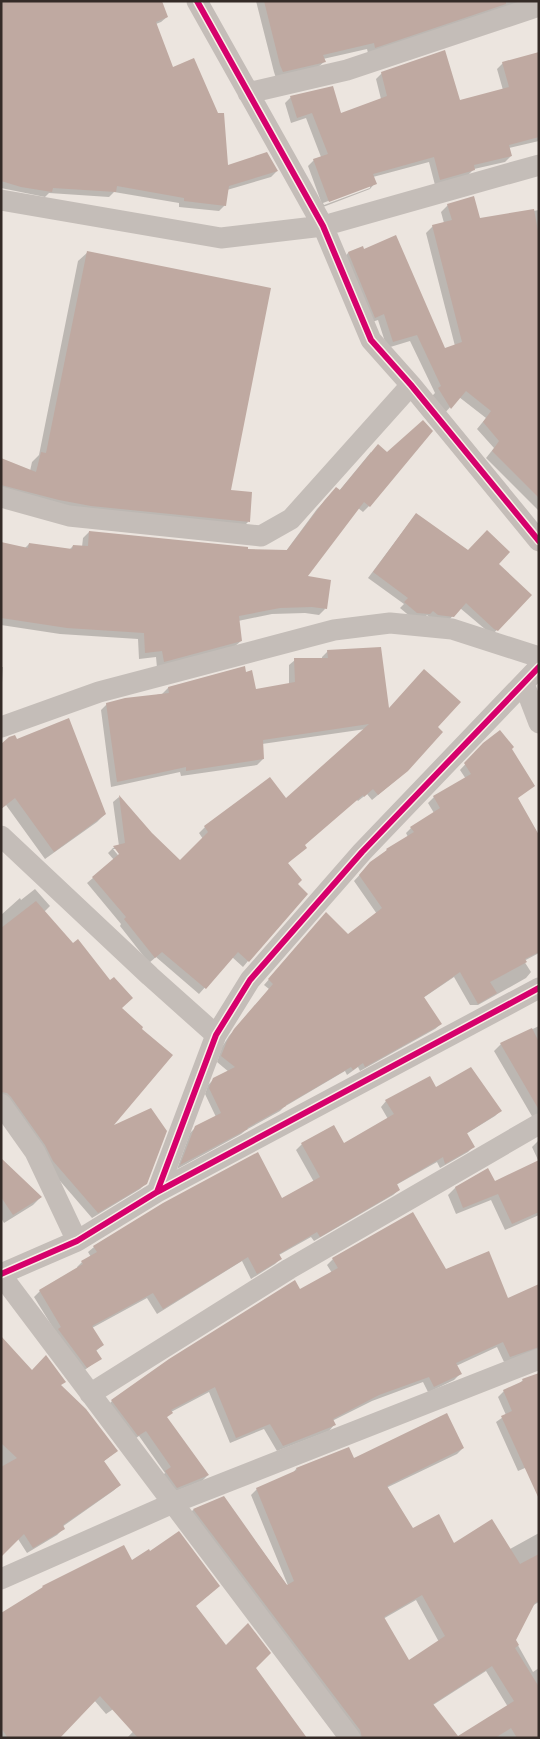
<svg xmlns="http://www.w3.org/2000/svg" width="540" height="1739" font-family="Montserrat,sans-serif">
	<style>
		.shadow { fill: #0003; fill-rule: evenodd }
		.building { fill: #bfa9a1; fill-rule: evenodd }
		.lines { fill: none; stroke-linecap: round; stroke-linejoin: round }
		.minor { stroke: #c4bdb8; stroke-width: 21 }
		.cycleway-casing { stroke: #f8f0e6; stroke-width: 9 }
		.cycleway { stroke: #d6006c; stroke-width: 6 }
	</style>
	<rect width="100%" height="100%" fill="#ece5df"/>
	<!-- shadow -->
	<path class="shadow" d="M1,1L167,17L161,22L156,24L172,68L227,166L277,171L271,177L227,190L225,205L219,211L179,207V203L114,192L109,197L49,193L45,197L1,188Z
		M256,1H525L368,53L367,49L323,59L324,62L317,68L276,78L274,72Z
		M539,54V141L509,148L511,156L505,162L474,169L468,175L435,185L429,162L373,177L375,183L370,189L323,207L308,166L314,160L321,157L306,118L291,123L285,103L291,97L341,114L381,99L376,79L382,73L459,102L503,90L497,69L503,63ZM370,185V188L324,205L323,203Z
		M448,205L479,220L539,210V511L486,458L494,448L477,429L486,418L459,397L444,414L432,396L435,393L410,341L387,348L378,320L369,323L342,260L348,253L362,248L444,350L455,346L426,233L433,226L444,223L441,212Z
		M88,252L248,522L239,531L1,496V459L30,471L32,462L39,455L78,261Z
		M371,452L369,506L363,512L358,508L305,577L325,609L319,615L305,613L272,614L238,621L241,641L234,647L157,668L156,657L139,659L138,639L60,634L1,625V544L25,548L29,544L69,550L73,546L82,547L83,538L89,532L246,551H286L317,509L330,495L339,491Z
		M416,514L530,595L492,635L460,608L448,621L432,620L427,615L424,619L412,618L400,608L404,604L368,578Z
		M328,651L388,710L437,727L401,776L372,800L367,794L358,801L356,799L304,845L287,864L248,961L243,967L232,957L199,994L156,957L149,963L120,926L121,924L87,883L114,860L108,853L113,848L119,846L113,802L119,797L151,834L180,862L203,839L199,833L205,827L286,800L366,729L262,744L263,759L257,765L181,776L180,772L111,787L101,710L107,704L162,694L168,688L245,673L255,690L289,684V665L295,660L322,659V657ZM113,849H117L122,860Z
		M1,667H3L1,699Z
		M484,744L510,750L517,798L539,838V953L524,961L531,972L526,978L478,1005H470L454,977L423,998L441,1024L435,1029L360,1071L358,1067L347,1075L345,1071L284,1107L280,1111L246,1130L241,1134L177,1169L190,1133L196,1127L216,1117L205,1094L208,1085L214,1079L229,1072L217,1062L222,1047L229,1036L269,989L264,985L321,919L348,936L377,914L354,881L365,869L387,850L408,837L406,833L411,828L434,813L428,803L434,797L466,779L460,770Z
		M1,745L105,814L97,822L45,859L6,805L1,809Z
		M35,889L50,906L44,912L120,1009L109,1129L146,1183L140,1189L92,1218L48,1167L1,1098V915L20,898L21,900Z
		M539,1026V1120L533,1118L494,1051L501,1044Z
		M436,1088L500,1111L495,1116L466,1134L473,1147L468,1152L440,1168L437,1162L396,1185L399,1190L393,1195L314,1241L311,1237L279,1255L281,1258L275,1264L251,1279L242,1261L157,1314L147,1298L92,1328L103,1345L96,1351L100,1358L81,1373L34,1297L40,1291L78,1269L77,1267L82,1262L91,1257L88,1252L94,1247L282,1200L314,1182L296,1150L302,1144L344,1145L388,1119L381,1107L386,1101Z
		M539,1140V1215L505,1230L491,1200L456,1214L448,1195L455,1188L487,1170L495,1182L539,1162L532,1147Z
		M1,1160L41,1197L33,1205L4,1223L1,1218Z
		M333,1259L445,1271L508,1299L539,1287V1354L504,1362L497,1347L456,1366L460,1374L454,1380L431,1391L428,1392L423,1382L372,1401L332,1421L334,1425L329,1431L277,1451L264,1429L230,1443L209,1392L171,1412L166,1418L208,1475L202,1481L171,1493L160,1478L165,1473L139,1436L132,1441L106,1407L112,1401L169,1360L332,1273L327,1265Z
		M1,1338L32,1371L60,1386L116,1451L103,1462L120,1485L113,1491L62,1527L64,1528L57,1535L27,1553L18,1539L1,1555Z
		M539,1374V1462L518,1471L496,1422L506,1415L498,1397L504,1391L518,1385L523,1380Z
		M463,1448L457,1454L386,1488L412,1529L454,1545L510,1549L539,1533V1602L532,1606L515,1640L533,1672L539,1668V1734L534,1738H458L508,1707L486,1671L433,1705L457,1738H355L188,1515L193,1510L224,1498L289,1588L251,1495L257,1489L292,1474L296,1469L348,1449L354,1459ZM416,1600L439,1642L408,1661L383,1619Z
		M131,1562L194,1607L226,1647L254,1668L226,1738H127L191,1671L183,1662L106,1714L94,1700L58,1738H1V1614L39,1591L43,1587Z"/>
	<!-- building -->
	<path class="building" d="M1,1H162L168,17L156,22L173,67L194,58L218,113H224L228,165L267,152L278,171L229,186L226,206L184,201V198L117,186L116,192L53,188L52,192L21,187L1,181Z
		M264,1H506V4L375,48L374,43L323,55L326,62L283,72L280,65Z
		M445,50L460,100L509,87L502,62L539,52V137L509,145L512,156L474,165L475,170L440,180L434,157L373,174L377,184L329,202L313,159L328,154L312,113L297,118L290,96L333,86L341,113L387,96L381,72Z
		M474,196L480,218L534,209L539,237V498L492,451L499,441L483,422L491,411L466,391L451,409L438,388L441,386L417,335L393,342L384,314L375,318L348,252L363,246L364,249L396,235L445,348L462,342L432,225L452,220L447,204Z
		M87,251L271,288L231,490L252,492L250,522L91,506L59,500L1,485V458L36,472L41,452L46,453Z
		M423,420L433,431L370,507L364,502L308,576L331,580L327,609L312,607L280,608L239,616L242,641L164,662L162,651L145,653L144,633L67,628L1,618V542L28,548L29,543L72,549L73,545L88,546L89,531L248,547V549L287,550L324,501L336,487L340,490L378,444L387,452Z
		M416,513L468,550L487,530L510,552L499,564L532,595L498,631L494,629L466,603L454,617L438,615L433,611L430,614L417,613L404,602L408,598L373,572Z
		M381,647L389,708L424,669L461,702L438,727L443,732L408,771L378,795L373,789L364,797L363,795L305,845L307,848L288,863L302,880L298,884L308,894L249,962L238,952L206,989L162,952L155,958L124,919L126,917L92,877L119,854L113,846L125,843L119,795L152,833L180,860L208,832L204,826L270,777L286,798L369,724L263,740L264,759L186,771V767L117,782L106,703L125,698L169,693L168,687L245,666L246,672L252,670L256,689L295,682L294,658H328L327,650Z
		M69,718L106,814L54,852L15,798L1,809V744L9,737L15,735L17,739Z
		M500,730L514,747L512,749L535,786L518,798L539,835V952L525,959L527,962L490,982L497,993L478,1004L460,972L424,997L442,1024L365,1067L363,1063L353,1070L351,1067L286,1105V1106L247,1128L248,1129L180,1165L195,1126L221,1113L209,1088L213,1078L235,1067L221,1056L227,1041L234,1029L273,984L268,979L326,912L348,934L382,908L359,875L370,862L387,850L386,849L414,832L410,827L440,808L433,796L471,774L464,763L483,743Z
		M36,901L73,943L78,939L110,980L114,977L133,998L122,1008L143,1027L142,1029L173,1055L114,1125L151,1108L167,1131L147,1184L98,1213L53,1161L45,1145L11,1097L7,1093L1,1092V928Z
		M532,1028L539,1042V1110L500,1043Z
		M471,1067L502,1111L467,1133L475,1147L445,1164L443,1157L397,1184L400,1190L320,1237L317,1232L279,1254L282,1259L257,1274L248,1257L163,1309L153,1293L92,1326L104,1345L96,1350L102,1359L87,1368L58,1329L61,1327L39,1290L83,1264L81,1261L97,1252L93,1246L163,1203L258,1152L282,1198L320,1177L301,1143L334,1125L344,1143L394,1114L385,1100L430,1076L436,1087Z
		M1,1158L42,1197L13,1215L1,1197Z
		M539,1160V1212L512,1224L498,1194L463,1208L455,1187L488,1168L495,1181Z
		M413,1212L446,1269L489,1251L508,1298L539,1284V1347L510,1357L503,1342L456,1363L462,1374L438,1385L434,1387L429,1377L379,1395L333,1419L336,1425L283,1446L270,1424L236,1438L215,1387L171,1410L173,1413L167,1417L209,1475L177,1488L165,1471L171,1467L146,1431L138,1436L111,1400L169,1359L295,1280L300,1289L338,1268L332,1258Z
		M1,1336L32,1370L46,1355L66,1382L61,1385L86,1409L118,1451L104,1461L121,1485L63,1525L65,1529L33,1548L24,1534L1,1557V1467L17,1458L1,1443Z
		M539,1373V1499L501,1416L512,1411L503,1390L523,1381L522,1379Z
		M447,1413L464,1448L387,1486L413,1528L439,1514L454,1543L492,1519L520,1564L539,1554V1601L535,1603L516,1640L519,1645L515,1648L539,1687V1738H517L511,1728L495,1738H362L360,1730L193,1509L224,1496L287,1585L294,1581L256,1488L297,1470L296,1468L349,1447L354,1458ZM422,1595L445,1636L409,1660L384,1617ZM492,1666L514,1701L458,1736L433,1704Z
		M179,1531L220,1586L196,1606L226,1645L248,1623L271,1653L256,1668L307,1738H138L100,1696L60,1738H8L1,1728V1613L43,1587L42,1586L124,1545L132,1560L149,1549L150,1551Z"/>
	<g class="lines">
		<!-- minor -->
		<path class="minor" d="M197,1L323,226L371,340L411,385L539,541
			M248,93L347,70L539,6
			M1,200L221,238L323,226L539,165
			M1,497L69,516L261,536L291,519L411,385
			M524,684L539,723
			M1,727L99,692L334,630L390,623L452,629L539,657
			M1,836L150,976L216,1035
			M1,1104L35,1152L77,1241
			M157,1192L216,1035L250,980L362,852L539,667
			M1,1274L77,1241L157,1192L539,988
			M1,1275L350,1738
			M90,1394L289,1269L539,1124
			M1,1579L173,1503L539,1359"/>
		<defs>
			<path id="cycleway" d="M197,1L323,226L371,340L411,385L539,541
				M157,1192L216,1035L250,980L362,852L539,667
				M1,1274L77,1241L157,1192L539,988"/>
		</defs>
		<!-- cycleway casing -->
		<use href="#cycleway" class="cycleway-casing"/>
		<!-- cycleway -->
		<use href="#cycleway" class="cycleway"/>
	</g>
	<!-- border -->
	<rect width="540" height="1739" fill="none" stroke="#342b27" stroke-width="5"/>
</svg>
